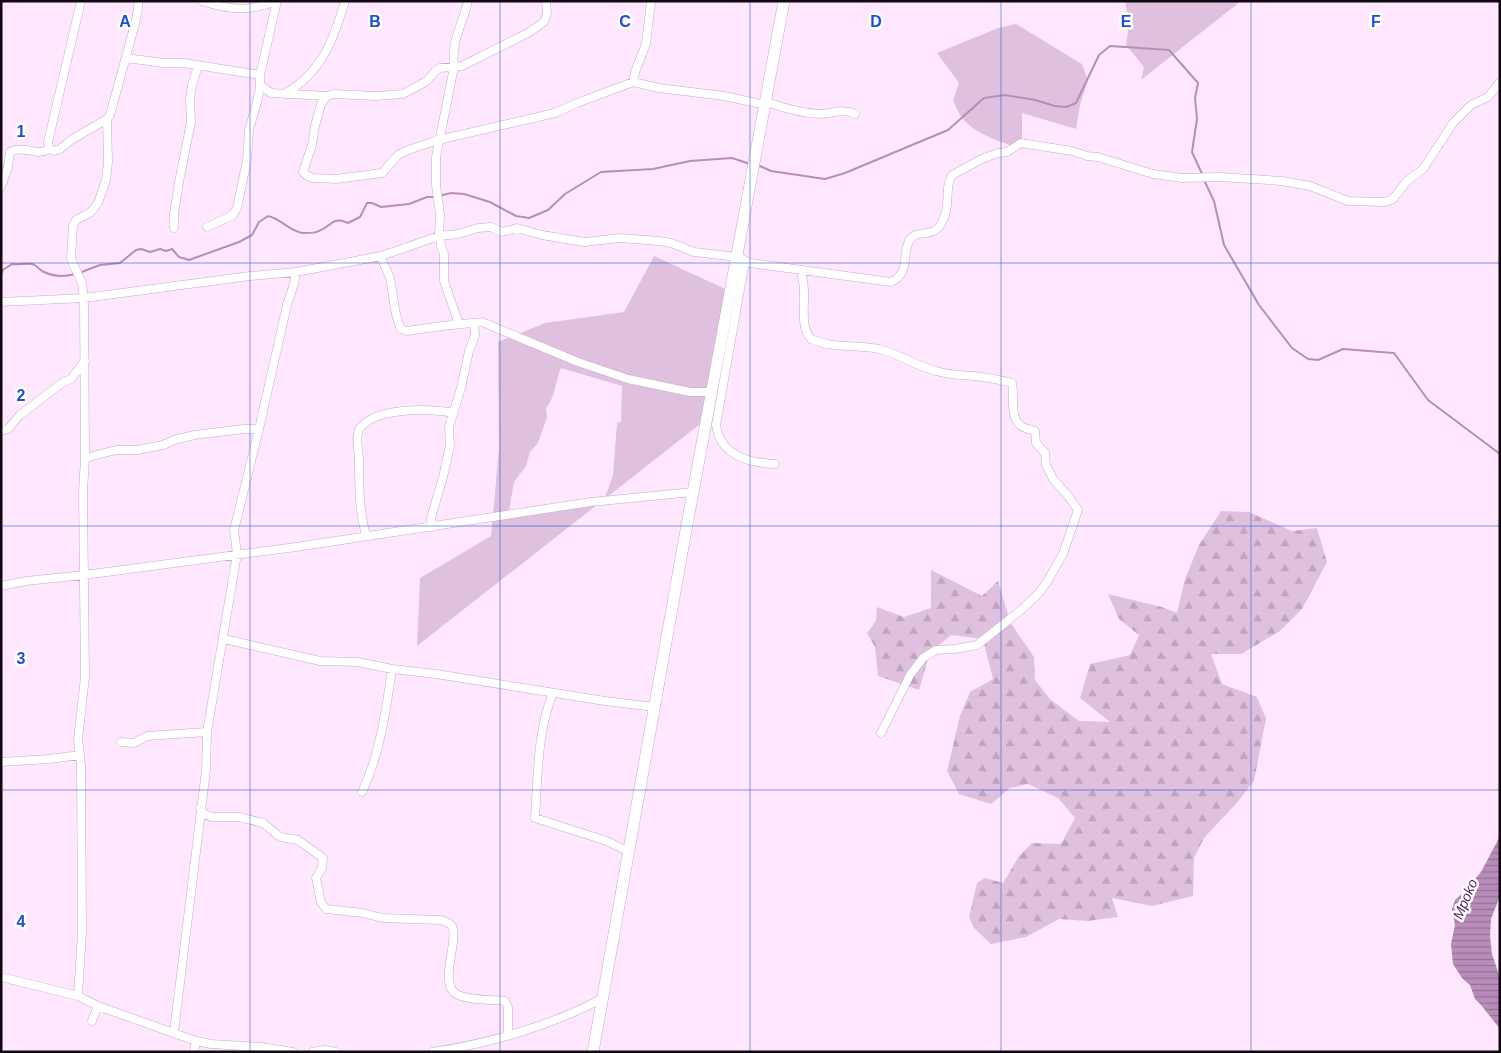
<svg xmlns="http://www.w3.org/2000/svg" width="1501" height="1053" font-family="Arial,sans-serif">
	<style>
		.grass { fill: #dfc1df; fill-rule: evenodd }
		.forest { fill: url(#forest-firs) }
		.water { fill: url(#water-rules) }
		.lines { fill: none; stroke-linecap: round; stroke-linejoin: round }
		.stream { stroke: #b98dba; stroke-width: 2 }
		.minor-casing { stroke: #c5aac5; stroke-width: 9 }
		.primary-casing { stroke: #c5aac5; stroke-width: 12 }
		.minor { stroke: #fff; stroke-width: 8 }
		.primary { stroke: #fff; stroke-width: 11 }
		.grid { fill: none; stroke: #1d4ed8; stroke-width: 1; stroke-opacity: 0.55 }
		.labels { text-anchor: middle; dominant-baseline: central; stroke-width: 5; stroke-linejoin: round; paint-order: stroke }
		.water-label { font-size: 14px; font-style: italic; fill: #58225a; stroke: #fefefe }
		.grid-label { font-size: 16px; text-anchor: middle; font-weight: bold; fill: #1d4ed8; stroke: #fefefe; stroke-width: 5; stroke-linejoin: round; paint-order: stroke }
	</style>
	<defs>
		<pattern id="forest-firs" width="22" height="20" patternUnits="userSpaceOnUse" patternTransform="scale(1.25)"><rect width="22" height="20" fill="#dfc1df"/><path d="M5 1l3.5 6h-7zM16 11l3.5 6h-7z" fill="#bea4be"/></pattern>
		<pattern id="water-rules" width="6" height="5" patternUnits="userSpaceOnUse" patternTransform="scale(1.25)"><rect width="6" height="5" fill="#b98dba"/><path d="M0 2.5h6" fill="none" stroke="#957196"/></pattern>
	</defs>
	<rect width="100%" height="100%" fill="#ffe8ff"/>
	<!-- grass -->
	<path class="grass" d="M1125,1H1241L1141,80L1144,67L1126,45L1129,23Z
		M1016,24L1082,64L1088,80L1080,105L1076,129L1022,113V149C1002,142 976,135 962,118C958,113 956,106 953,100L959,83L937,53L998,28Z
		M654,256L734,293L713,414L417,646L420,578L491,536L499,448L498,342L545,323L624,312ZM561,368L622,386L621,422L617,423L613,475L606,495L596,503H556L509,511L514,482L526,466L530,452L538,443L547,417L546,408C556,396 555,382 561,368Z"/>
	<!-- forest -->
	<path class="forest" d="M1221,511L1249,512L1292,531L1317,528L1327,562L1302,609L1280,631L1241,654H1211L1222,684L1257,697L1266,718L1254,781L1235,805L1204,838L1194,858L1193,896L1152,906L1112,898L1118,917L1087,921L1059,919L1026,937L991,944L974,928L969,917L977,883L985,878L1003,883L1019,856L1032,843L1061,844L1075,818L1058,798L1028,784L1010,788L991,804L959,794L947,771L960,716L970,692L993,679L983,639L951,635L930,653L919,690L878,676L875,647L867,633L876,621L877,607L904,617L931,608V570L982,596L998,581L1010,622L1034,657L1035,680L1051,700L1079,721L1110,722L1080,698L1090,664L1130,655L1139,635L1119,619L1108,594L1162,607L1177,613L1185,579L1199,545Z"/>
	<!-- water -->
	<path class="water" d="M1500,836V896L1491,919L1490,936L1492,954L1500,978V1029L1481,1005L1475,999L1470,985L1462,978L1453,964L1451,944L1455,925L1452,909L1455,900L1463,893L1481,872Z"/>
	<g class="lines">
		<!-- stream -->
		<path class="stream" d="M760,166L771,171L825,179L845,173L948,130L984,98L1005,95L1035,100L1055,106L1066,107L1076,103L1099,55L1110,46L1169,50L1198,83L1195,98L1197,119L1192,152L1203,176
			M1204,180L1214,201L1224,245L1259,305L1292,348L1308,359L1318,360L1343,349L1394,353L1428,400L1500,454
			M439,196L451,193L464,194L490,202L516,216L529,218L548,210L565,194L601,172L653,169L690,161L732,158L750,164
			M79,273L100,265L120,263L136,250L141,249L150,252L160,249L166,251L172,249L179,257L189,260L239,242L252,235L259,222L268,216C280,218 290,232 303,233C308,233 316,233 319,231C332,226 332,216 348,223L360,217L367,203H372L381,207L409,204L427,197H435
			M1,275L3,270L12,264C16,265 30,263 32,264C36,265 39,269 42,271C53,277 64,277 75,274"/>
		<defs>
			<path id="minor" d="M81,1L48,142L50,149L54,151L60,149L71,140L107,119L110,115L136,20L139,1
				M202,1C229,10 249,12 276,1
				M546,1L547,13L544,22L528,33L462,66L440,68L435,71L427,81L403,94L376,96L334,94L327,96L321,104L315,126L312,145L303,172L306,175L313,178L336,179L382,173L398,155L408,150L438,140L555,113L577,103L633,82L659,88L724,96L766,105
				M127,58L163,63H184L260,75
				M633,82L635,72L646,44L651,1
				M260,85L271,93L327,96
				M284,94C321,74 334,39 345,1
				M767,102C783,108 802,113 820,114C832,114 842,108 855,114
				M1,187L8,167L10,152C19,147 29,151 38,152C43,152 46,151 50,149
				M207,227L233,215L237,208L247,160L249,130L257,102L260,88V75L277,1
				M174,228V214L179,182L191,122L190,99L192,85L198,66
				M439,236L440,215L436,185V157L454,67C451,39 462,27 468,1
				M440,236L441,246L444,254V281L459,324
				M381,256C383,264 387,270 390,278C394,294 393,314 401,329L407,331L442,326L482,322L578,362L628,379L690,392H712
				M745,261L716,425C720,455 748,463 775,464
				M801,270C802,277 804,284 804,291C805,306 800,327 811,339C833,349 856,344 879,349C899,354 916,366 936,371C949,375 961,375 974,376C986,377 1000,380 1012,383C1015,395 1009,415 1020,425C1024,429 1030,429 1035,431L1036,443L1045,453L1046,465L1053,479L1069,497L1078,510L1063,554L1047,582L1038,594L1020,611L977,645L955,649L936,650L923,658L910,675L881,733
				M1,302L84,298L250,276L296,272L381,256L439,236L458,234L478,228L491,227L502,232L517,228L542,235L584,242L620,238L659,241L671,243L694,252L738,257L750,263L891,282C910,274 902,255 909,241C917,227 934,241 943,220C951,206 944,188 952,175L984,158L998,153L1007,152L1021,143L1072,151L1087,156L1098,157L1153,174L1182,178L1220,177L1282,181L1310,186L1348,201L1385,202L1393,199L1407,181L1423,169L1453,123L1471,105L1488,97L1500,82
				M1,431L8,429L20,415L62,383L71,379L85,361
				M85,458L116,450H137L163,445L177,439L195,435L244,429H259
				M432,527L431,518L443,477L450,446L449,427L461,388L469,351L475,335L474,323
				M366,536C359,509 359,487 359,460C359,450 355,438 359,430C372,407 431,408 453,413
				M1,586L26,581L84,575L296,547L591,502L693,492
				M224,639L320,661L358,662L392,669L436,674L605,701L655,707
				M553,693C537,732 538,776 535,818L607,841L629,852
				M121,742L134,743L147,736L207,732
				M1,762L49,759L80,755
				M362,792C380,754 386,711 392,669
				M200,808L204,814L212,817H239L263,823L280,837L298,840L323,858L322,868L316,878L321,902L326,909L363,913L382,918L441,920C446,922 452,923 453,929C457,944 440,982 455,993C465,1001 492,999 505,1001L508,1007V1035
				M1,977L78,996L98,1006L196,1041L211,1044L261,1047L293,1052
				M78,996L82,932L81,765L78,739L85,677L83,492L85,458L84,298L82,283L71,259L73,225L76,220L91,212L98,203L106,180L108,162L107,119
				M92,1021L98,1006
				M174,1032L206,770L207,732L237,554L234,530L259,429L287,305L294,284L296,272
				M194,1052L196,1041
				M312,1052L325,1050L336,1052
				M432,1052C488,1044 553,1025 603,998"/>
			<path id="primary" d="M593,1052L684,541L784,1"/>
		</defs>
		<!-- minor casing -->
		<use href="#minor" class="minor-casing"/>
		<!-- primary casing -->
		<use href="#primary" class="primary-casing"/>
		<!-- minor -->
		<use href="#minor" class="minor"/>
		<!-- primary -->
		<use href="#primary" class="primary"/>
	</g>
	<!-- grid -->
	<path class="grid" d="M250,1V1052M500,1V1052M750,1V1052M1001,1V1052M1251,1V1052M1,263H1500M1,526H1500M1,790H1500"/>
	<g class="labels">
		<!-- water labels -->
		<g class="water-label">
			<text transform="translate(1465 899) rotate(-67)">Mpoko</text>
		</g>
	</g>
	<g class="grid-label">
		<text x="125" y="27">A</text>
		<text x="375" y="27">B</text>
		<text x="625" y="27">C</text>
		<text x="876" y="27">D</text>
		<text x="1126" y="27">E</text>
		<text x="1376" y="27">F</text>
		<text x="21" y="137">1</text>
		<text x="21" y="401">2</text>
		<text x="21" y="664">3</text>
		<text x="21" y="927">4</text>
	</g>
	<!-- border -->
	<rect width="1501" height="1053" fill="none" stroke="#110811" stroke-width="5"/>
</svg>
